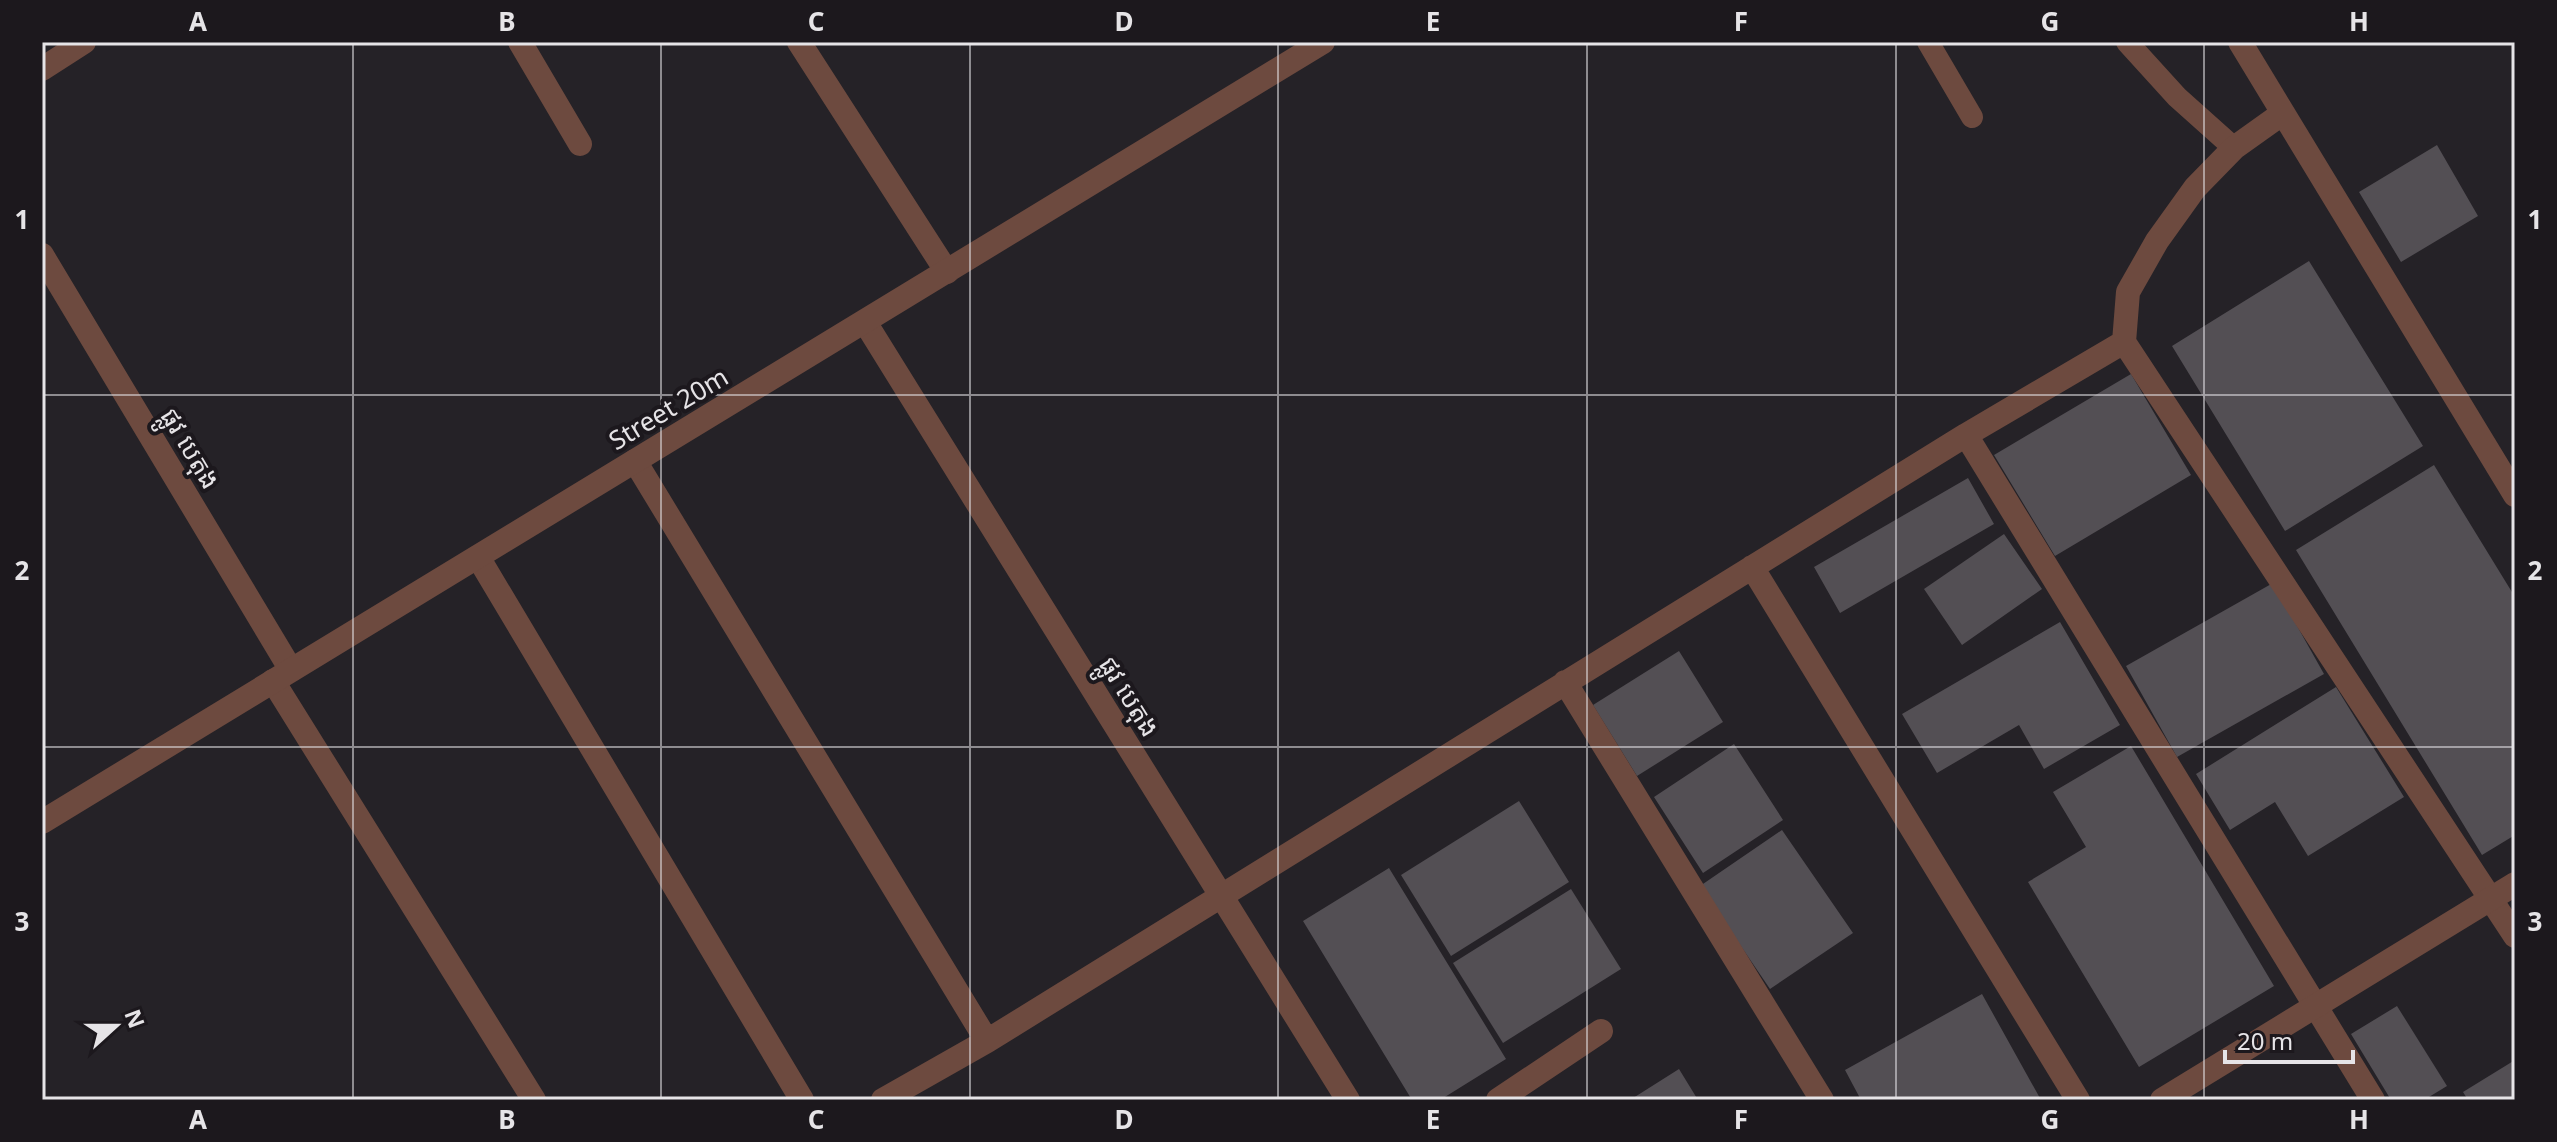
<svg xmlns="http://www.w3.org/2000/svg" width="2557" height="1142" font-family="'Noto Sans','Noto Sans Khmer',sans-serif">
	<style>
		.building { fill: #534f54 }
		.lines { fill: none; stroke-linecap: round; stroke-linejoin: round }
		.service { stroke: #6d4a3f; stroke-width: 22 }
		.minor { stroke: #6d4a3f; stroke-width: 24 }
		.tertiary { stroke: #6d4a3f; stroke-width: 24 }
		.grid { fill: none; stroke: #e6e4e7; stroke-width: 2; stroke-opacity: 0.55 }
		.labels { text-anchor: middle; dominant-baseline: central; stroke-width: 8; stroke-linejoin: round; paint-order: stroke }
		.street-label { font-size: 26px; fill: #e6e4e7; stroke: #1c181d }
		.neatline { fill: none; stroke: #e6e4e7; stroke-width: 3 }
		.grid-label { font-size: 26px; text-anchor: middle; font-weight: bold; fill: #e6e4e7 }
	</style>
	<rect width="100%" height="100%" fill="#252227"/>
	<!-- building -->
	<path class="building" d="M2437,145L2478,216L2401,262L2359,192Z
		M2309,261L2423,446L2285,531L2172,346Z
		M2131,374L2191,475L2055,556L1994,455Z
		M2434,465L2515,597V835L2482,855L2296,550Z
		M1968,478L1994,524L1840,613L1814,567Z
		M2004,534L2042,589L1962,645L1924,589Z
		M2273,583L2324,674L2177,757L2126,666Z
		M2060,622L2120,725L2044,769L2019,725L1937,773L1902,714Z
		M1679,651L1723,722L1637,776L1593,705Z
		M2336,687L2404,797L2308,856L2275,802L2230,830L2196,774Z
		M1734,744L1783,820L1703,873L1654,797Z
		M2131,746L2274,986L2139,1067L2028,882L2086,847L2053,792Z
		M1519,801L1569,882L1451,956L1401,875Z
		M1782,830L1853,933L1770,989L1700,886Z
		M1389,868L1506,1059L1440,1100H1412L1303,921Z
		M1571,889L1621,969L1503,1043L1453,963Z
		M1982,994L2041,1100H1861L1845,1070Z
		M2397,1006L2447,1086L2424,1100H2391L2351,1034Z
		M2515,1060V1100H2468L2463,1092Z
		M1679,1069L1698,1100H1630Z"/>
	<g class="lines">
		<!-- service -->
		<path class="service" d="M1928,42L1972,117
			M2127,42L2177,97L2234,148"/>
		<!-- minor -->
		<path class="minor" d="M520,42L580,144
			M799,42L947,272
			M2240,42L2515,495
			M42,69L84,42
			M42,255L291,670
			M865,322L1348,1100
			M2124,342L2515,936
			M1966,435L2373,1100
			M635,461L987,1041
			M478,557L802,1100
			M1752,567L2078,1100
			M273,681L534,1100
			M1565,682L1822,1100
			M883,1100L987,1041L1966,435L2124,342L2128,292L2157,241L2195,188L2234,148L2283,113
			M1498,1100L1601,1031"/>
		<!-- tertiary -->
		<path class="tertiary" d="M42,822L1323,42
			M2162,1100L2515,884"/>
	</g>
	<!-- grid -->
	<path class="grid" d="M353,42V1100M661,42V1100M970,42V1100M1278,42V1100M1587,42V1100M1896,42V1100M2204,42V1100M42,395H2515M42,747H2515"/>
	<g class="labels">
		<!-- street labels -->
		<g class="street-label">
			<text transform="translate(668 408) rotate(-31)">Street 20m</text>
			<text transform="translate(191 448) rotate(59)">ផ្លូវ បេតុង</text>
			<text transform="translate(1130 696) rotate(58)">ផ្លូវ បេតុង</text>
		</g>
	</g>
	<!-- border -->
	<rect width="2557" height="1142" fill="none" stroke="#1c181d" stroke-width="88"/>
	<!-- north arrow -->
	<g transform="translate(116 1026) rotate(69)" stroke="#1c181d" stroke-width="6" paint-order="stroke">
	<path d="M0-6L14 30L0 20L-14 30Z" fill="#e6e4e7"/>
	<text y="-12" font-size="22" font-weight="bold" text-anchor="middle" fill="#e6e4e7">N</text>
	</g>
	<!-- scale -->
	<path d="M2225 1050v12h128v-12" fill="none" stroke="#e6e4e7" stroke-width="4"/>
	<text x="2237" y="1050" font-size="24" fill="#e6e4e7" stroke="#1c181d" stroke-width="6" paint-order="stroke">20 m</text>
	<rect x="44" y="44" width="2469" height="1054" class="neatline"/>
	<g class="grid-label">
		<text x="198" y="31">A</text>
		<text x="507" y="31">B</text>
		<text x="816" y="31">C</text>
		<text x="1124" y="31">D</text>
		<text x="1433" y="31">E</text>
		<text x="1741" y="31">F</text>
		<text x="2050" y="31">G</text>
		<text x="2359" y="31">H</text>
		<text x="22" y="229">1</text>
		<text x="2535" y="229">1</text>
		<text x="22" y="580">2</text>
		<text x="2535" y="580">2</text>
		<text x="22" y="931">3</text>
		<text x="2535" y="931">3</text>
		<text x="198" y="1129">A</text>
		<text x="507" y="1129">B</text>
		<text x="816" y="1129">C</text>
		<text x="1124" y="1129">D</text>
		<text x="1433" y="1129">E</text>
		<text x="1741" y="1129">F</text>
		<text x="2050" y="1129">G</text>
		<text x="2359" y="1129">H</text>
	</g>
</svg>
